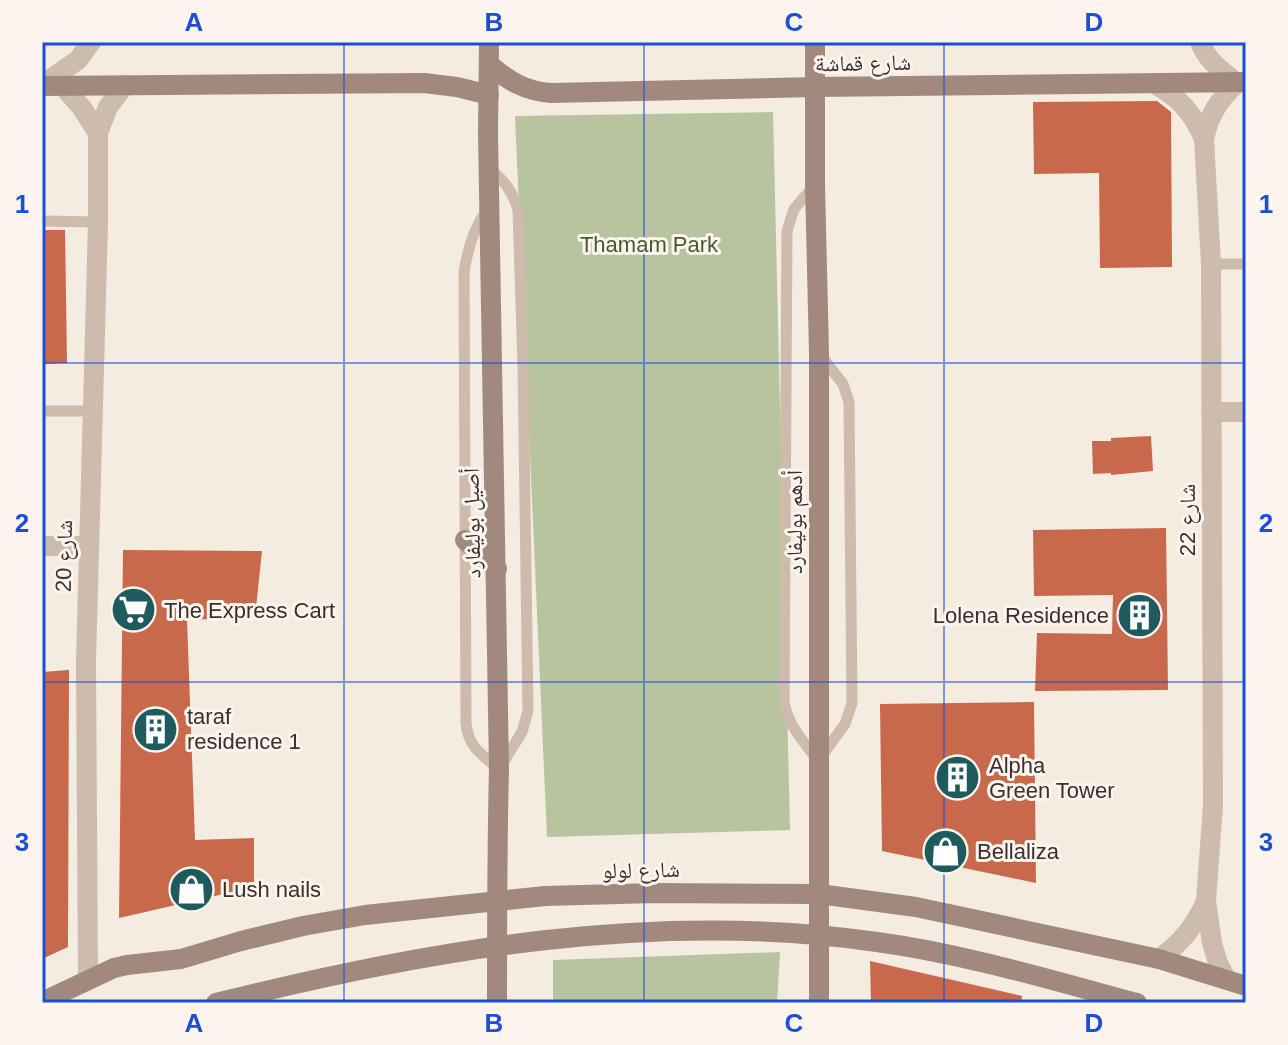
<svg xmlns="http://www.w3.org/2000/svg" width="1288" height="1045" font-family="Helvetica,'Noto Naskh Arabic',sans-serif">
	<style>
		.green { fill: #b8c4a0 }
		.building { fill: #c8694b }
		.lines { fill: none; stroke-linecap: round; stroke-linejoin: round }
		.lane { stroke: #cdbbac; stroke-width: 11 }
		.street { stroke: #cdbbac; stroke-width: 20 }
		.secondary { stroke: #a18a7d; stroke-width: 20 }
		.grid { fill: none; stroke: #1d4ed8; stroke-width: 2; stroke-opacity: 0.55 }
		.labels { text-anchor: middle; dominant-baseline: central; stroke-width: 6; stroke-linejoin: round; paint-order: stroke }
		.street-label { font-size: 22px; fill: #3b302b; stroke: #fbf5ee }
		.park-label { font-size: 22px; fill: #4a5a2e; stroke: #fbf5ee }
		.poi-label { font-size: 22px; fill: #3b302b; stroke: #fbf5ee; text-anchor: start }
		.neatline { fill: none; stroke: #1d4ed8; stroke-width: 3 }
		.grid-label { font-size: 26px; text-anchor: middle; font-weight: bold; fill: #1d4ed8 }
	</style>
	<rect width="100%" height="100%" fill="#f4ebe1"/>
	<!-- green -->
	<path class="green" d="M773,112L790,830L547,837L515,116Z
		M780,952L777,1003H553V960Z"/>
	<!-- building -->
	<path class="building" d="M1157,101L1171,112L1172,267L1100,268L1099,173L1034,174L1033,102Z
		M42,230H65L67,363L42,364Z
		M1151,436L1153,471L1111,475V473L1093,474L1092,441H1111V438Z
		M1166,528L1168,690L1035,691L1037,633L1112,634L1113,595L1034,596L1033,530Z
		M123,550L262,551L255,617L187,620L195,840L254,838V887L119,918Z
		M69,670L68,947L42,959V672Z
		M1034,702L1036,883L882,851L880,704Z
		M870,961L1022,996L1021,1003H871Z"/>
	<g class="lines">
		<!-- lane -->
		<path class="lane" d="M813,187L794,209L787,231L784,702C788,725 804,742 818,761L845,724L852,703L849,402L843,384L822,357
			M486,211C473,230 467,251 464,273L466,722C467,746 482,755 499,769L522,732L528,711L523,365L518,210C513,192 504,180 489,168
			M42,221L98,222
			M1211,264H1246
			M42,411H92"/>
		<!-- street -->
		<path class="street" d="M1200,42C1207,61 1222,71 1237,83C1219,99 1209,115 1204,139L1211,264L1213,805L1206,901L1212,943L1218,963L1226,979
			M1154,84C1179,97 1193,113 1204,139
			M42,85L78,60L91,42
			M62,85L82,108L98,133
			M1211,412H1246
			M42,546H89
			M1159,959C1181,943 1195,926 1206,901
			M88,980L86,661L98,222V133L108,107L125,85"/>
		<!-- secondary -->
		<path class="secondary" d="M489,42L488,133L499,769C497,847 497,925 497,1003
			M815,42V185L819,353V1003
			M489,64C508,81 525,91 551,93L815,87L1246,82
			M42,86L424,83L457,87L489,95
			M465,540L497,569
			M42,1002L114,968L127,965L181,959L241,941L303,926L365,915L545,896L656,893L819,894L916,907L1159,959L1246,986
			M216,1003C431,949 656,910 877,942C965,954 1051,980 1137,1003"/>
	</g>
	<!-- grid -->
	<path class="grid" d="M344,42V1003M644,42V1003M944,42V1003M42,363H1246M42,682H1246"/>
	<!-- icons -->
	<defs>
		<symbol id="supermarket-disc" viewBox="-11 -11 22 22"><circle r="9.5" fill="#1f5a5e" stroke="#fbf5ee"/><path d="M-6-5.5h2.5l.6 2H6L4.5 2H-2.5L-4.4-4H-6ZM-1.5 3.2a1.3 1.3 0 1 0 .1 0ZM3 3.2a1.3 1.3 0 1 0 .1 0Z" fill="#fff"/></symbol>
		<symbol id="building-disc" viewBox="-11 -11 22 22"><circle r="9.5" fill="#1f5a5e" stroke="#fbf5ee"/><path d="M-4-6H4V6H1V3H-1V6H-4ZM-2.5-4.3h1.7v1.8h-1.7ZM.8-4.3h1.7v1.8H.8ZM-2.5-1h1.7V.8h-1.7ZM.8-1h1.7V.8H.8Z" fill="#fff"/></symbol>
		<symbol id="shop-disc" viewBox="-11 -11 22 22"><circle r="9.5" fill="#1f5a5e" stroke="#fbf5ee"/><path d="M-5-2.5h2.3a2.7 3.5 0 0 1 5.4 0H5L5.5 6h-11ZM-1.5-2.5h3a1.5 2.3 0 0 0-3 0Z" fill="#fff"/></symbol>
	</defs>
	<g fill-rule="evenodd">
		<use href="#supermarket-disc" x="108" y="584" width="51" height="51"/>
		<use href="#building-disc" x="1114" y="590" width="51" height="51"/>
		<use href="#building-disc" x="130" y="704" width="51" height="51"/>
		<use href="#building-disc" x="932" y="752" width="51" height="51"/>
		<use href="#shop-disc" x="920" y="826" width="51" height="51"/>
		<use href="#shop-disc" x="166" y="864" width="51" height="51"/>
	</g>
	<g class="labels">
		<!-- street labels -->
		<g class="street-label">
			<text transform="translate(863 63) rotate(-1)">شارع قماشة</text>
			<text transform="translate(1187 520) rotate(-90)">شارع 22</text>
			<text transform="translate(794 522) rotate(-90)">أدهم بوليفارد</text>
			<text transform="translate(472 523) rotate(-91)">أصيل بوليفارد</text>
			<text transform="translate(64 556) rotate(-89)">شارع 20</text>
			<text transform="translate(641 870) rotate(-1)">شارع لولو</text>
		</g>
		<!-- park labels -->
		<g class="park-label">
			<text x="649" y="244">Thamam Park</text>
		</g>
		<!-- poi labels -->
		<g class="poi-label">
			<text x="164" y="610">The Express Cart</text>
			<text x="1109" y="615" text-anchor="end">Lolena Residence</text>
			<text x="187" y="716">taraf<tspan x="187" dy="25">residence 1</tspan></text>
			<text x="989" y="765">Alpha<tspan x="989" dy="25">Green Tower</tspan></text>
			<text x="977" y="851">Bellaliza</text>
			<text x="222" y="889">Lush nails</text>
		</g>
	</g>
	<!-- border -->
	<rect width="1288" height="1045" fill="none" stroke="#fbf5ee" stroke-width="88"/>
	<rect x="44" y="44" width="1200" height="957" class="neatline"/>
	<g class="grid-label">
		<text x="194" y="31">A</text>
		<text x="494" y="31">B</text>
		<text x="794" y="31">C</text>
		<text x="1094" y="31">D</text>
		<text x="22" y="213">1</text>
		<text x="1266" y="213">1</text>
		<text x="22" y="532">2</text>
		<text x="1266" y="532">2</text>
		<text x="22" y="851">3</text>
		<text x="1266" y="851">3</text>
		<text x="194" y="1032">A</text>
		<text x="494" y="1032">B</text>
		<text x="794" y="1032">C</text>
		<text x="1094" y="1032">D</text>
	</g>
</svg>
